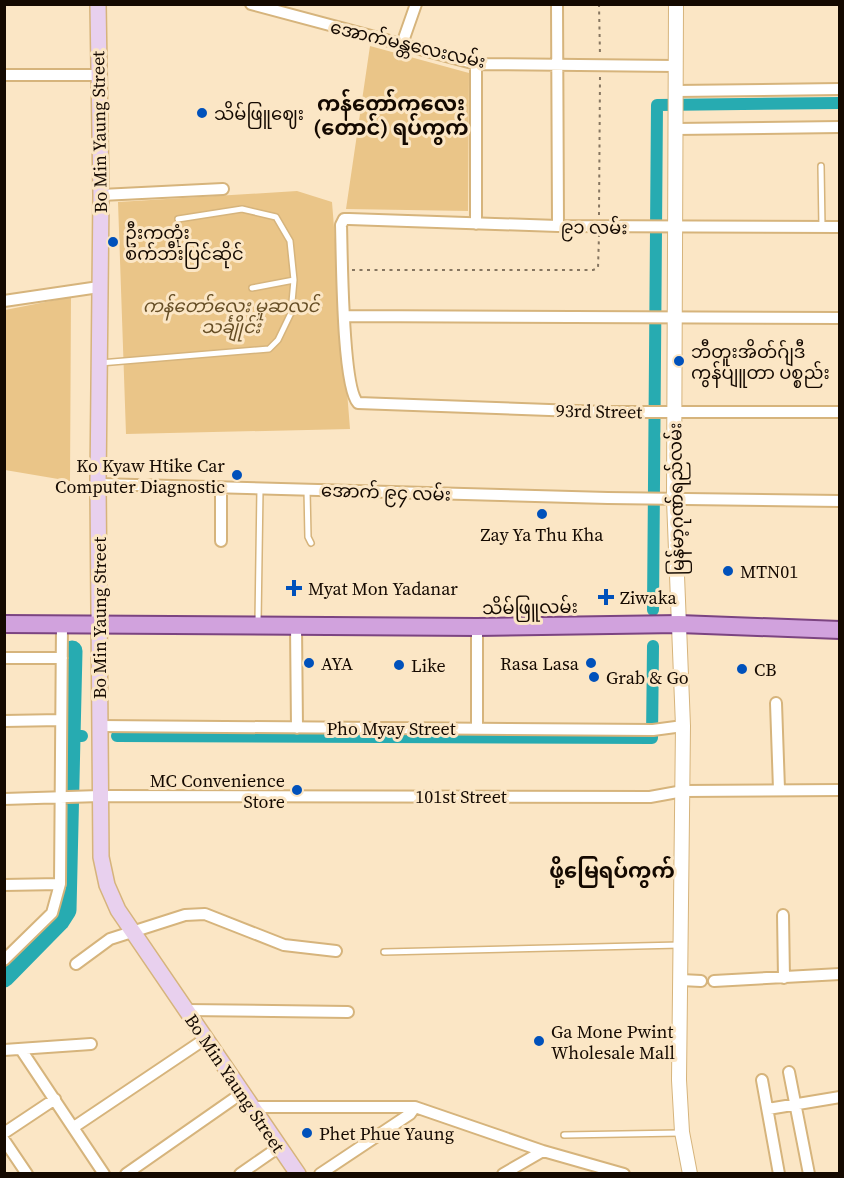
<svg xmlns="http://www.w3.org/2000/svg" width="844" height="1178" font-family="'Source Serif 4','Noto Sans Myanmar',serif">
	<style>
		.green { fill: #eac588 }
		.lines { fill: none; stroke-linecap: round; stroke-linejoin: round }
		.canal { stroke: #27abb1; stroke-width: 12 }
		.river { stroke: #27abb1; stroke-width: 21 }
		.service-casing { stroke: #d6b47c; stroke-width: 8 }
		.minor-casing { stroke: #d6b47c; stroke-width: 14 }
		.tertiary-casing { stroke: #d6b47c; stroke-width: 16 }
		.secondary-casing { stroke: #d6b47c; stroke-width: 18 }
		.primary-casing { stroke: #7b4481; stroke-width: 20 }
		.path { stroke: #867661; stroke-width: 2; stroke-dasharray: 3 4.5; stroke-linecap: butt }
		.service { stroke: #fff; stroke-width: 5 }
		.minor { stroke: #fff; stroke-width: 10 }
		.tertiary { stroke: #fff; stroke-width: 14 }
		.secondary { stroke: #e8d0ee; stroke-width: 15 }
		.primary { stroke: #d1a2dd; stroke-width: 16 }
		.poi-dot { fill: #0051bb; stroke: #fbe6c5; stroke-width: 2 }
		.labels { text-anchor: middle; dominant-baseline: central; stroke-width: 6; stroke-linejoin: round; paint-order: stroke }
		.street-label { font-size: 18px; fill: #140900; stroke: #fbe6c5 }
		.poi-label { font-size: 18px; fill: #140900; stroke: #fbe6c5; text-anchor: start }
		.park-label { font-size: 18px; font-style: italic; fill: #664e25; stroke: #fbe6c5 }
		.quarter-label { font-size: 21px; font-weight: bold; fill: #140900; stroke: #fbe6c5 }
	</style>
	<rect width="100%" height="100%" fill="#fbe6c5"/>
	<!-- green -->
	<path class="green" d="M370,46L469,73L468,211L346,209Z
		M297,191L332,202L350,429L126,434L118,202Z
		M71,297L70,481L5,470V310Z"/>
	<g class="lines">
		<!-- canal -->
		<path class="canal" d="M653,610L657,105L840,103
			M72,736H82
			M117,736L652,738L653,646"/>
		<!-- river -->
		<path class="river" d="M4,977L59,921L66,910L72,651"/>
		<defs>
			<path id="service" d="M821,166L822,228
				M252,288L294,280
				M100,363L269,349L278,340L291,313L294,280L290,241L276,217L242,209L178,219
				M307,490L308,537L311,543
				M258,622L260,489
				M384,952L680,945
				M564,1135L680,1133"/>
			<path id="minor" d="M251,4L476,64L675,66
				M557,4L558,226
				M402,44L416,4
				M4,75H98
				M675,91L840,89
				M675,129L840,127
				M101,195L223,189
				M476,224V64
				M840,227L558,226L349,219H344L341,225C342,254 342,387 358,403L604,412H840
				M4,301L99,287
				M344,316L840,318
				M98,484L608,498L840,501
				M221,488V541
				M296,626L297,728
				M477,627V729
				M4,658H62
				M776,703L779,789
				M4,721L61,720
				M99,726L653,730L683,726
				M4,799L100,796L650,797L683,791L840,790
				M4,885L60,884
				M783,915L784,978
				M4,960L52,913L60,884L62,625
				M76,964L110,939L185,915L205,914L284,945L336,951
				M681,980L701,981
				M714,981L840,974
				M186,1010L348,1012
				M4,1050L91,1044
				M22,1051L104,1174
				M789,1072L809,1174
				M762,1080L779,1174
				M251,1107H415L543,1151L624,1174
				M768,1109L840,1097
				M74,1127L205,1039
				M4,1133L55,1099
				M4,1140L27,1174
				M126,1174L242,1093
				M240,1174L279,1147
				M320,1174L410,1114L415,1107
				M503,1174L543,1151"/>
			<path id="tertiary" d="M676,4L674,500L683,726L679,1080L682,1132L690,1174"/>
			<path id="secondary" d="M98,4L101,195L98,484L101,857L107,885L118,910L298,1174"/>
			<path id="primary" d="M4,624L477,627L679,624L840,630"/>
		</defs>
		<!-- service casing -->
		<use href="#service" class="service-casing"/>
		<!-- minor casing -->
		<use href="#minor" class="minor-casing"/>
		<!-- tertiary casing -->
		<use href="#tertiary" class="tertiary-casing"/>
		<!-- secondary casing -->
		<use href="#secondary" class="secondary-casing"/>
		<!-- primary casing -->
		<use href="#primary" class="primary-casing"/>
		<!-- path -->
		<path class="path" d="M599,4L600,56
			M599,215L600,76
			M352,270H593L598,268L599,235"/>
		<!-- service -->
		<use href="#service" class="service"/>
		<!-- minor -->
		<use href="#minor" class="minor"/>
		<!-- tertiary -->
		<use href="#tertiary" class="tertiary"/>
		<!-- secondary -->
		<use href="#secondary" class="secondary"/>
		<!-- primary -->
		<use href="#primary" class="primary"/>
	</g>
	<!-- markers -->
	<g class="poi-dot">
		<circle cx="202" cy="113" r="6"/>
		<circle cx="113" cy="242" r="6"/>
		<circle cx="679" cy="361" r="6"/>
		<circle cx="237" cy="475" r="6"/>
		<circle cx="542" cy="514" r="6"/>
		<circle cx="728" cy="571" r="6"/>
		<path d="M291 579h6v6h6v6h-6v6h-6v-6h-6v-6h6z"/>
		<path d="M603 588h6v6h6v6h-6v6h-6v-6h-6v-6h6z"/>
		<circle cx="309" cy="663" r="6"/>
		<circle cx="591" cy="663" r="6"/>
		<circle cx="399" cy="665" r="6"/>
		<circle cx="742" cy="669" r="6"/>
		<circle cx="594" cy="677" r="6"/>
		<circle cx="297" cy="790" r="6"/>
		<circle cx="539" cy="1041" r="6"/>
		<circle cx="307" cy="1133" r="6"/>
	</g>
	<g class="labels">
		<!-- street labels -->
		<g class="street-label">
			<text transform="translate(408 44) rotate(13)">အောက်မန္တလေးလမ်း</text>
			<text transform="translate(99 132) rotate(-91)">Bo Min Yaung Street</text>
			<text transform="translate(594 227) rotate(1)">၉၁ လမ်း</text>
			<text transform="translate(599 411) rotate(1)">93rd Street</text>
			<text transform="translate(386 492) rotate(2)">အောက် ၉၄ လမ်း</text>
			<text transform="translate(676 499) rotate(-91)">မြန်မာ့ဂုဏ်ရည်လမ်း</text>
			<text transform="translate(530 607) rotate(-1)">သိမ်ဖြူလမ်း</text>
			<text transform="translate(99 618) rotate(-90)">Bo Min Yaung Street</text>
			<text x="391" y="728">Pho Myay Street</text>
			<text x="461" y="796">101st Street</text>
			<text transform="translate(235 1083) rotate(56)">Bo Min Yaung Street</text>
		</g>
		<!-- poi labels -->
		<g class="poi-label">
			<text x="214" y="113">သိမ်ဖြူဈေး</text>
			<text x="125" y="232">ဦးကတုံး<tspan x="125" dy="21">စက်ဘီးပြင်ဆိုင်</tspan></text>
			<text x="691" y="351">ဘီတူးအိတ်ဂ်ျဒီ<tspan x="691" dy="21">ကွန်ပျူတာ ပစ္စည်း</tspan></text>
			<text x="225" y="465" text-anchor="end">Ko Kyaw Htike Car<tspan x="225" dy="21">Computer Diagnostic</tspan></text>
			<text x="542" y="534" text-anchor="middle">Zay Ya Thu Kha</text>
			<text x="740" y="571">MTN01</text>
			<text x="308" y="588">Myat Mon Yadanar</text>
			<text x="620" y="597">Ziwaka</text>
			<text x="321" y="663">AYA</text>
			<text x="579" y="663" text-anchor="end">Rasa Lasa</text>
			<text x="411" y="665">Like</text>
			<text x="754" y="669">CB</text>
			<text x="606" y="677">Grab &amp; Go</text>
			<text x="285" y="780" text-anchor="end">MC Convenience<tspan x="285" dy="21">Store</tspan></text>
			<text x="551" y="1031">Ga Mone Pwint<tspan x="551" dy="21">Wholesale Mall</tspan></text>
			<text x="319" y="1133">Phet Phue Yaung</text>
		</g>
		<!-- park labels -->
		<g class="park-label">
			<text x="231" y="305">ကန်တော်လေး မူဆလင်<tspan x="231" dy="21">သင်္ချိုင်း</tspan></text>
		</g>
		<!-- quarter labels -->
		<g class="quarter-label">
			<text x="391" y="103">ကန်တော်ကလေး<tspan x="391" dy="24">(တောင်) ရပ်ကွက်</tspan></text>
			<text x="612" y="870">ဖို့မြေရပ်ကွက်</text>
		</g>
	</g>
	<!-- border -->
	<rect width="844" height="1178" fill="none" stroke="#140900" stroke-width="12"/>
</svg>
